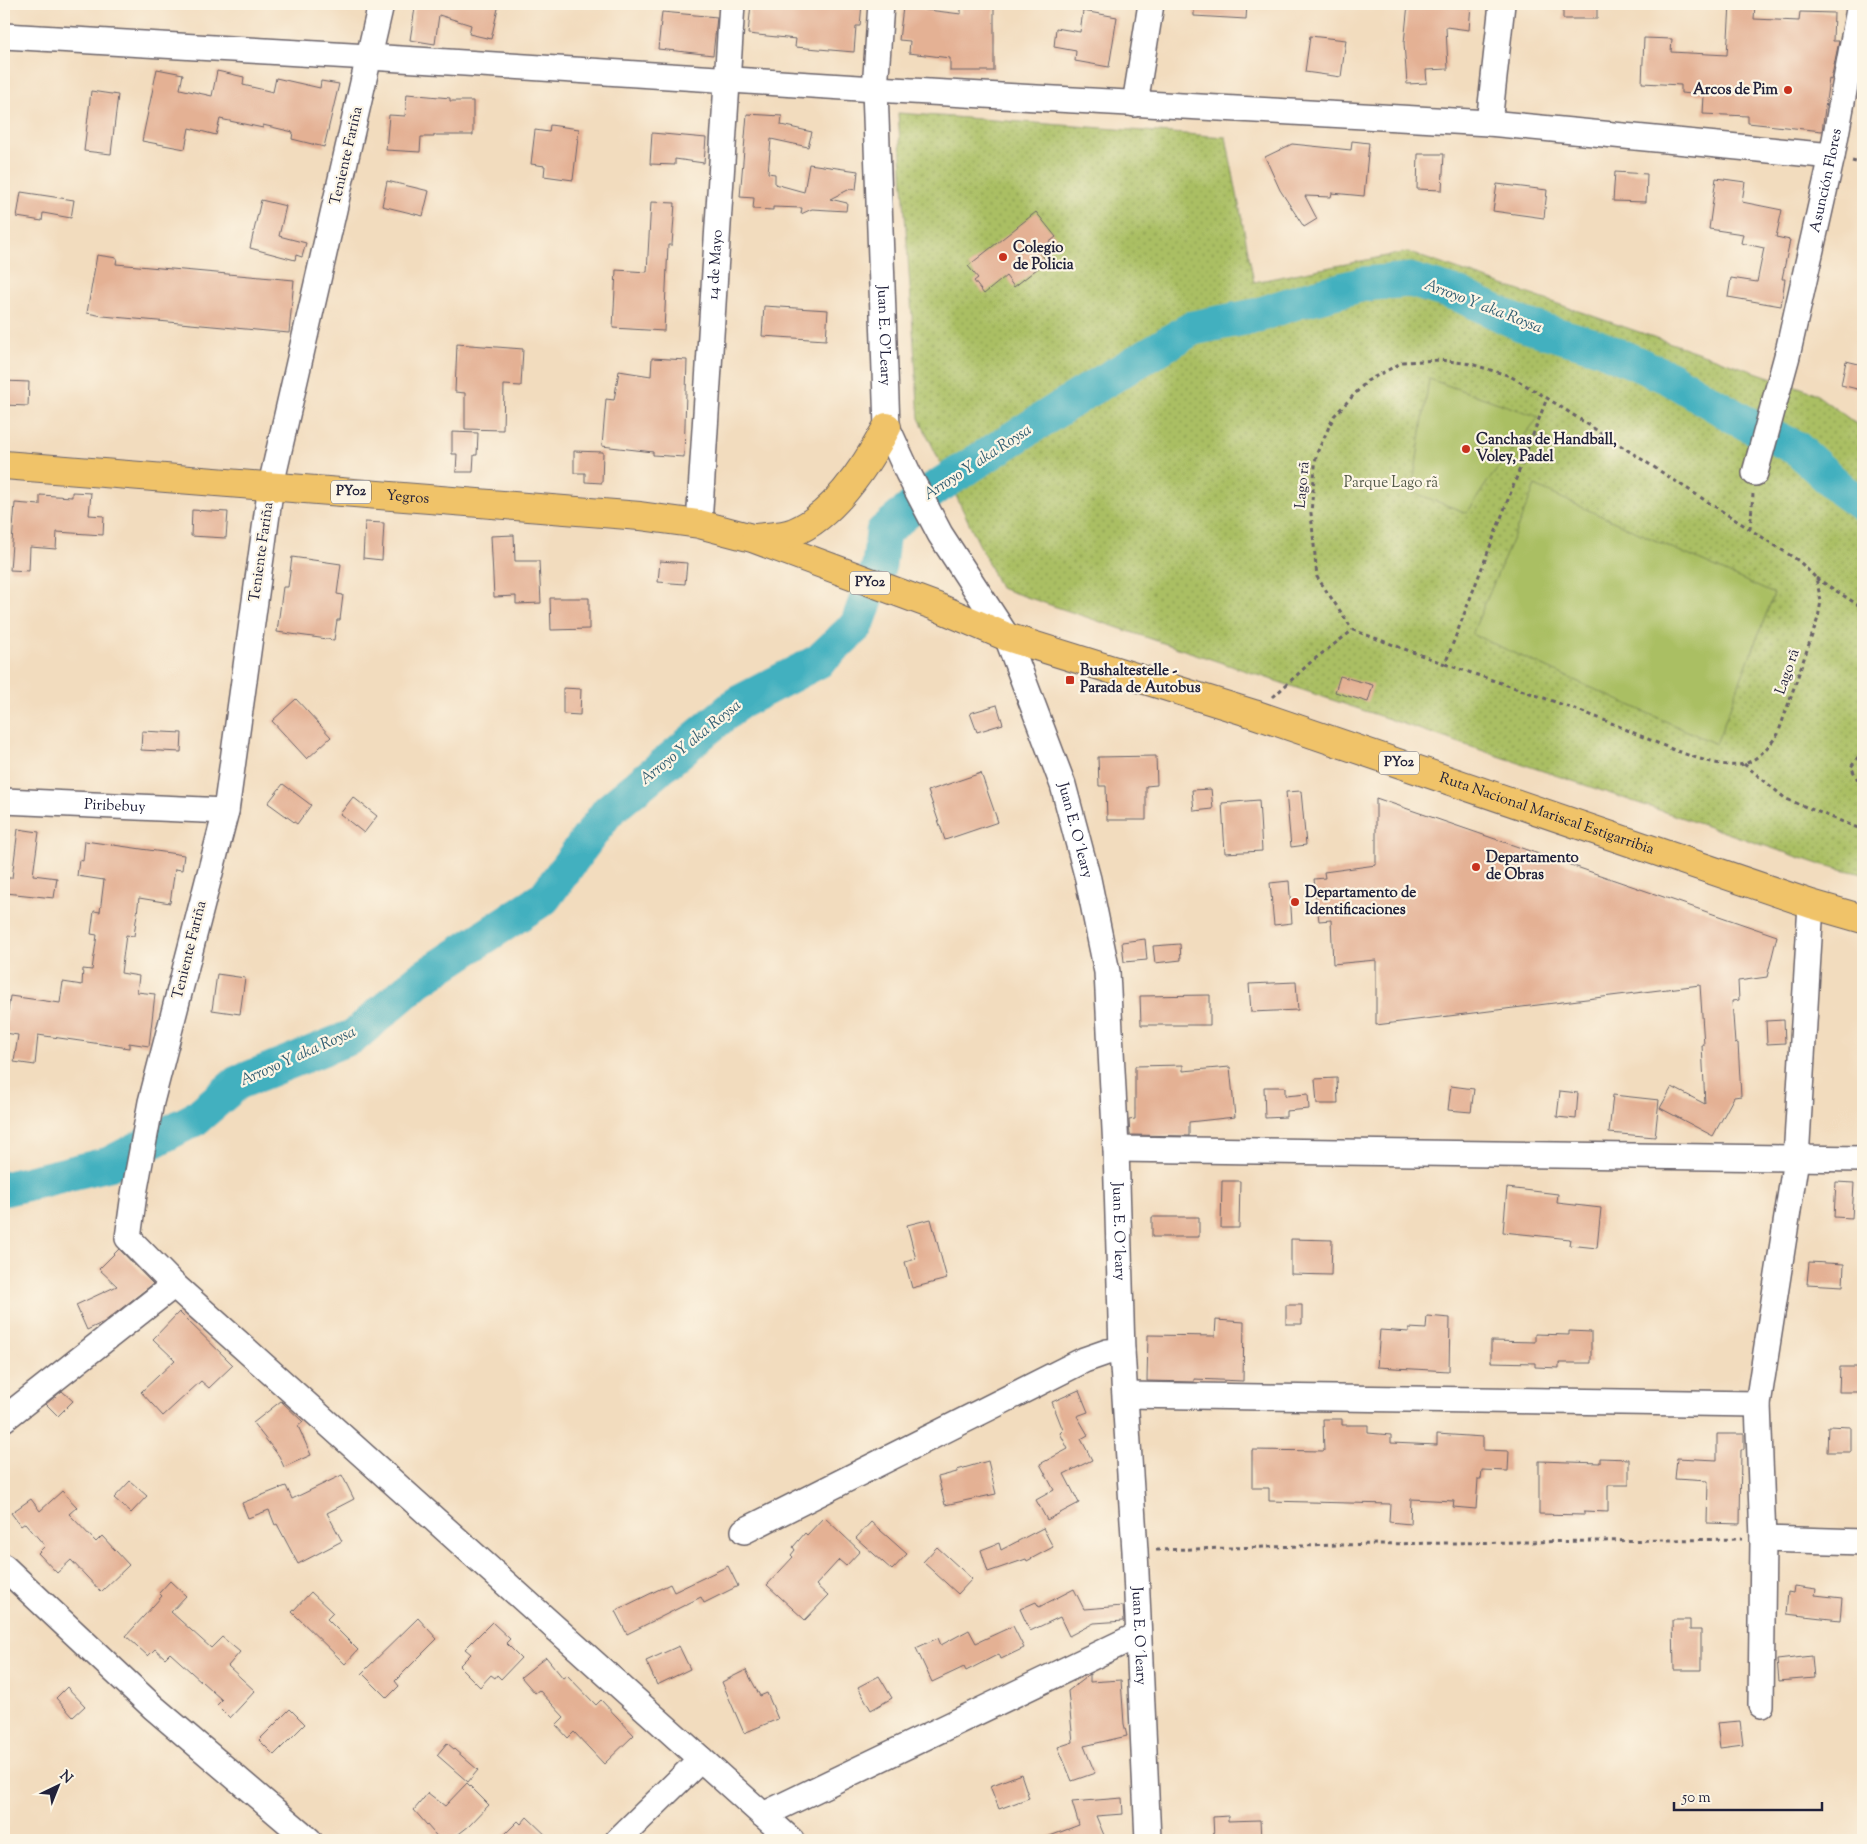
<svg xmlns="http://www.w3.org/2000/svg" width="1867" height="1844" font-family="'Sorts Mill Goudy',serif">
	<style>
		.park { fill: url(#park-dots); stroke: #66704f }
		.pitch { fill: #aabf63; stroke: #66704f }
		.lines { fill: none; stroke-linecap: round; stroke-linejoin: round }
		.river { stroke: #43b0bf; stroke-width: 35 }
		.building { fill: #e4b194 }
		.minor-casing { stroke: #6b6369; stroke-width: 28 }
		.major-casing { stroke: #6b6369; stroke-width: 30 }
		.path { stroke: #6b6369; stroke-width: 3; stroke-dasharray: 4 4; stroke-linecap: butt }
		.minor { stroke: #fff; stroke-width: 25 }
		.major { stroke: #f0c369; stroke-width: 28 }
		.poi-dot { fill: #c8321e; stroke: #fcf5e5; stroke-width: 2 }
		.labels { text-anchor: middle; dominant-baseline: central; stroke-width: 4.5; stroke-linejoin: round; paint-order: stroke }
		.shield { fill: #fcf5e5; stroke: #63616e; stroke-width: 1 }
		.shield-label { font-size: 14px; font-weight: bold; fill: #22223b }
		.poi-label { font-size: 15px; font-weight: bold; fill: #22223b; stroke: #fcf5e5; text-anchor: start }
		.street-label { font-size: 15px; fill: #22223b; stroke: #fcf5e5 }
		.park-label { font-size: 15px; fill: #525949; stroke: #fcf5e5 }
		.water-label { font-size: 16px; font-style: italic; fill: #2f5b70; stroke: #fcf5e5 }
	</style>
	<defs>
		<pattern id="park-dots" width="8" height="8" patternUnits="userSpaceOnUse" patternTransform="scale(1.25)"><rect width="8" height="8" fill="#aabf63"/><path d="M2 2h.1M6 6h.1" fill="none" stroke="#8a9b53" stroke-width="1.8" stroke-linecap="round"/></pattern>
	</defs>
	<rect width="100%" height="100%" fill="#fcf5e5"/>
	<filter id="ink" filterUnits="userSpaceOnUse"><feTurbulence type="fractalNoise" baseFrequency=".02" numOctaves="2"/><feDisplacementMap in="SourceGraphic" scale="10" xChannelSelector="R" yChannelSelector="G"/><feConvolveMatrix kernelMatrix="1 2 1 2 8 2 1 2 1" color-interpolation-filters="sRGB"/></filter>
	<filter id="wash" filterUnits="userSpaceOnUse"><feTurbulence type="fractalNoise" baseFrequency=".0096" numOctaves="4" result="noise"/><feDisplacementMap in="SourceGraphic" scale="20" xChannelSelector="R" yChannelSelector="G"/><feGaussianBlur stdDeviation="1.12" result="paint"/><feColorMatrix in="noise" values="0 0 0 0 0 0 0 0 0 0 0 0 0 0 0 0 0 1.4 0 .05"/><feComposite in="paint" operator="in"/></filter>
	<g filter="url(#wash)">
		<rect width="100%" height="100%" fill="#f2dcbe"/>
		<!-- park -->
		<path class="park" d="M898,113L1226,137L1254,282L1407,252L1813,392L1863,429V874L1819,864L1000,588L919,418Z"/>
		<!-- pitch -->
		<path class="pitch" d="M1429,379L1539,417L1488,481L1467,513L1412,492Z
			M1535,486L1774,594L1716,744L1472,634Z"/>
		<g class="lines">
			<!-- river -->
			<path class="river" d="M4,1189L109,1164L195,1119L237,1083L354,1036L419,980L544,898L608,811L738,703L819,661L857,625L879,565L883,532L934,489L1081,395L1193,328L1255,316L1303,300L1364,284L1410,280L1460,295L1521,324L1599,347L1670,378L1742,421L1796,448L1842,490L1863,505"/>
		</g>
		<g id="blocks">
			<!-- building -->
			<path class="building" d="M414,4H499L491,39L469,34L471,25L439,15L435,44L410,40L415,8H414Z
				M751,4H862L860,26H856L854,52L795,47L796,39L748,34Z
				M961,4H994V71H950V58L909,53L910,41L899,40L903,7L961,14Z
				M1194,4H1247L1246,19L1194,16Z
				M1408,4H1471L1469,30L1446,27L1448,69L1426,70L1427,83L1407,84L1404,43Z
				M1563,4H1597V19H1563Z
				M1730,4H1755L1754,19L1799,21L1800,12L1834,13L1833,41H1839L1831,80L1829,79L1822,131L1748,123V116L1703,114L1704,95L1681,93V85L1642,83L1644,38L1672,39L1671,52L1727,55Z
				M1083,11L1117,17L1109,67L1075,61L1076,51L1054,47L1056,28L1080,32Z
				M662,12L717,17L713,55L658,49Z
				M1310,36L1346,40L1341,77L1305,72Z
				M157,69L183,74L180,89L212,96L217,71L244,77L243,85L273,92L276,78L320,88L321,81L339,84L324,147L292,139L293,132L263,125V128L220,119L216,135L189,128L185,149L142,141Z
				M91,91L118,95L111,154L84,151Z
				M407,94L450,98V101H473V135H434V137H421L420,152L386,150L389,115L405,116Z
				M747,114L782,116L781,125L812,132L808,147L771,139L768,173L775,174V184L804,192L809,164L858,171L856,190L850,189L830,199L847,203L846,211L812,209L801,214L802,208L773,207V210L753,209L754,198L740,197Z
				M550,125L579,129L573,180L544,176L545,166L531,164L535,130L549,132Z
				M652,133L706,138L704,163L675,159V165L650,164Z
				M1352,141L1369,143L1364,196L1332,193L1331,197L1305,196L1317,219L1304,227L1280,190L1265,157L1292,144L1351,150Z
				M1418,154H1444L1442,190L1417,189Z
				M1615,172L1647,174L1646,202L1613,201Z
				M1716,178L1745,182L1742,202L1782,210L1776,237L1790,240L1782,279H1785L1781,306L1728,297L1731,278L1757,282L1764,248L1741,243L1743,234L1709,229Z
				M387,181L429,191L423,216L382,206Z
				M1497,184L1547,190L1544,218L1493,211Z
				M21,192L74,200L71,218L43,213L42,221L17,217Z
				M261,200L286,206L279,236L306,243L302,257L296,255L295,260L250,248Z
				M651,202L675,203L672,245H668L664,331L613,328L616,270L647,272Z
				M1036,212L1056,237L1038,251L1047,261L1014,287L1006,276L984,294L974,281L978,278L968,266Z
				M97,255L117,258L116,264L294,280L289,333L103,316L87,313Z
				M764,306L828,310L826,340L762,336Z
				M457,344L523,349L521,386L504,385L503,430L465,429V393L455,392Z
				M652,358L687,360L684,457L653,455V452L602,446L606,399L614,400L619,371L651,376Z
				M1846,361L1863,365L1861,390L1841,385Z
				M4,381L29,382L28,406L4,405Z
				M452,432L478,433L477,455H474L473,472H456L457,454H452Z
				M574,451L603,452L602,483L585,482V473H574Z
				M72,492L91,493L89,515L104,516L103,535L57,532L56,549L30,547L29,571L10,570L15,503L40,505V495L72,497Z
				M192,510L228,512L226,538L191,536Z
				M365,522L384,523L382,560L363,558Z
				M514,535L515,561H539L541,603L516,604V596L494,597L491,536Z
				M292,557L341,564L337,594L343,595L340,620H337L334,640L277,632L283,587H288Z
				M660,561L687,563L685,584L658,582Z
				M550,598H589V629L551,630Z
				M1340,676L1373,685L1368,702L1335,692Z
				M563,688L581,689L580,715L563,714Z
				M296,699L331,737L307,759L272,721Z
				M997,705L1003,724L977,732L970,713Z
				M142,731L182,733L181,752L141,750Z
				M1156,756L1157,785L1146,786V820H1107L1106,786H1099L1098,757Z
				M981,773L998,822L945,840L928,791Z
				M283,784L311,805L297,824L268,803Z
				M1211,789L1213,809L1194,811L1192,790Z
				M1301,791L1306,845L1291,847L1286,792Z
				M353,797L377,816L364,833L340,814Z
				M1376,798L1777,936L1767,977L1738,981L1739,1000L1732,1001L1735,1044L1738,1043L1741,1096L1734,1097L1713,1136L1660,1108L1672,1087L1705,1104L1702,1045H1704L1700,985L1376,1025V960L1333,964L1331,920L1319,921L1314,879L1325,878L1324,872L1376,865Z
				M1259,800L1262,851L1225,853L1222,803Z
				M18,829L39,832L33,875L57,878L54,898L6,893L8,878H12Z
				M85,841L184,855L182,870L175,869L170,903L139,898L134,936L126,935L121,973L139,976L137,992L155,994L149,1046L129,1043V1048L38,1035L35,1065L14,1062L18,1035L5,1033L10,996L60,1003L63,982L82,985L83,969L92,970L97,935L91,934L94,911L100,912L104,880L77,876L79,860L83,861Z
				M1289,881L1292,923L1274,925L1270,883Z
				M1145,939L1147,960L1124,962L1122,942Z
				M1180,944L1181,960L1155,963L1153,946Z
				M217,974L245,978L240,1014L212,1010Z
				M1296,982L1298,1010L1251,1012L1249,984Z
				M1210,995V1025H1141L1140,996Z
				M1784,1020L1785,1043L1767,1044L1766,1021Z
				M1183,1065V1071L1230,1067L1235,1117L1189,1122V1136L1130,1135L1129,1120L1135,1119V1066Z
				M1337,1078L1338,1104H1317L1315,1079Z
				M1451,1086L1474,1089L1471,1112L1448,1110Z
				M1264,1087H1285V1096L1308,1094L1309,1109L1286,1111V1117L1265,1118Z
				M1560,1091L1578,1093L1576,1119L1557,1117Z
				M1613,1095L1659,1100L1655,1137L1609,1133Z
				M1222,1181H1240L1239,1228H1221Z
				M1836,1182L1854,1183L1852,1218L1834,1217Z
				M1507,1188L1558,1194L1557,1203L1601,1208L1597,1248L1569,1245L1570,1239L1503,1232Z
				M1152,1217H1199V1237H1152Z
				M931,1219L947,1279L912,1288L905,1262L916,1259L907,1225Z
				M1291,1239L1332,1240L1331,1275L1291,1274Z
				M119,1249L153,1284L104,1322L87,1330L76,1305L117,1286L99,1269Z
				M1809,1262L1844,1264L1843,1286L1807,1284Z
				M1286,1305H1302V1324H1286Z
				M179,1312L233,1365L209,1388L201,1381L163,1416L141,1392L175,1360L153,1339Z
				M1427,1316L1450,1318L1449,1371L1377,1367L1380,1330L1409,1332V1328L1426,1329Z
				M1216,1320L1244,1322L1243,1381L1194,1379V1382L1147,1381L1148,1335L1215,1336Z
				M1569,1331L1591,1332V1363H1559V1368L1535,1367V1363L1491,1362V1341L1535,1342V1334L1569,1335Z
				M1840,1367H1863V1392H1839Z
				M1079,1390L1088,1412L1077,1416L1088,1435L1081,1439L1092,1460L1064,1474L1079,1503L1047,1520L1036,1500L1054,1490L1040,1464L1068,1449L1060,1433L1063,1430L1052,1402Z
				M62,1391L73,1401L58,1416L46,1404Z
				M281,1401L303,1422L298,1426L311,1455L284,1467L279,1456L253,1423Z
				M1323,1419H1342V1425H1368V1433L1391,1435V1443L1437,1445V1434L1483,1437V1450L1509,1451L1508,1471L1482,1470L1481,1479H1478L1476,1509L1453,1507L1454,1501L1411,1499L1410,1524L1389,1522L1390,1504L1269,1501V1488H1252V1450L1324,1451Z
				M1828,1426L1851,1427V1452H1827Z
				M1717,1434H1744V1449H1741L1740,1524L1707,1523L1708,1481L1675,1479L1677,1458L1717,1460Z
				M1600,1458L1629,1459V1485H1608V1512L1584,1511V1515L1539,1514V1461L1600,1463Z
				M988,1461L996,1494L945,1505L938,1477L957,1472V1470Z
				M342,1475L354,1499L327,1513L342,1541L298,1564L277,1524L275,1525L269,1510L248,1518L242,1503L286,1486L292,1499Z
				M130,1481L147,1496L131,1513L114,1498Z
				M62,1491L77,1507L69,1514L96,1542L102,1536L129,1565L101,1592L71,1560L57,1573L38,1553L45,1546L25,1523L21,1526L11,1513L31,1499L40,1511Z
				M824,1517L860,1551L846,1566L839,1560L816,1585L828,1596L805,1620L767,1585L793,1557L791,1555L795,1550L793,1547L805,1533L807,1535Z
				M871,1522L907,1554L892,1570L856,1538Z
				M1043,1528L1053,1547L1027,1561L1026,1559L988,1572L981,1550L999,1543L1001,1550Z
				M937,1547L972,1579L958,1594L923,1562Z
				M728,1566L738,1586L704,1603L701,1597L627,1634L615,1611L670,1584L674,1592Z
				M170,1581L186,1596L171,1612L211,1648L222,1637L240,1652L228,1666L255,1691L230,1718L217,1705L222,1700L170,1653L165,1658L155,1649L148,1656L126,1636L162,1596L159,1593Z
				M1794,1586L1816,1589L1815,1595L1842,1598L1840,1620L1786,1614L1788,1592L1793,1593Z
				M1074,1589L1084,1609L1123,1606L1124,1621L1094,1623L1069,1636L1060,1617L1030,1631L1020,1609L1036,1602L1039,1607Z
				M311,1592L333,1613L327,1619L358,1650L345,1664L292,1612Z
				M418,1618L437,1639L395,1681L399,1686L387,1698L362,1673Z
				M1673,1620H1690V1630H1701V1670H1674Z
				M492,1622L510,1639L506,1643L521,1658L501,1679L497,1675L495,1678L491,1675L480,1687L459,1666L471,1654L465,1649Z
				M1013,1626L1024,1648L1001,1659L999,1654L966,1671L964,1667L932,1682L916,1648L938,1638L941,1645L969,1630L976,1643Z
				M679,1646L690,1669L657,1685L646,1661Z
				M1812,1656L1814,1678L1779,1681L1777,1660Z
				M546,1657L563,1678L567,1675L596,1705L601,1700L634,1735L604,1764L574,1732L568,1738L556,1725L564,1717L539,1690L535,1693L521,1677Z
				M746,1670L760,1696L767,1693L778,1719L744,1733L722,1682Z
				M1090,1674V1682L1121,1680L1124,1724L1127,1736L1084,1746L1095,1773L1072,1781L1058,1747L1073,1742L1068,1691Z
				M879,1676L892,1698L871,1710L858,1687Z
				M67,1687L85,1706L73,1717L56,1698Z
				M290,1709L305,1724L274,1755L259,1740Z
				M1740,1721L1743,1745L1720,1748L1717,1723Z
				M447,1743L478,1770L468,1782L437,1755Z
				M1021,1774L1029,1798L999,1809L990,1786Z
				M467,1783L489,1805L469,1826L451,1840H440L414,1810L428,1793L445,1806Z
				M1122,1798L1123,1814L1096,1816L1106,1840H1043L1042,1839L1079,1825L1072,1802Z
				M1228,1816V1821L1260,1820L1261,1840H1236V1838L1214,1839L1213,1817Z
				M527,1817L551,1840H499L518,1821L521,1824Z"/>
		</g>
	</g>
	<g filter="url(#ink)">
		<use href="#blocks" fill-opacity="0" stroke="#6b6369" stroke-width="1"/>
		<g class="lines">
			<defs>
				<g id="minor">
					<path d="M381,4L271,485L226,811L151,1102L134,1194L128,1238L174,1285L791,1840"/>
					<path id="s1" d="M881,4L875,89L887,427L908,473L940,534L1007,637L1063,785L1088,879L1107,972L1116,1149L1122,1351L1135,1551L1148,1840"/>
					<path d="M4,36L369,57L875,89L1489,123L1832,156"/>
					<path d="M1135,104L1151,4"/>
					<path d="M1489,123L1502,4"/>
					<path id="s2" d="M1755,473L1787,356L1832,156L1860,4"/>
					<path id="s3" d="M699,524L732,4"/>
					<path id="s4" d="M4,801L226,811"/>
					<path d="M1116,1149L1863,1159"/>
					<path d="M1126,1395L1758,1404"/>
					<path d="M4,1419L174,1285"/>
					<path d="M744,1531L1084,1360L1107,1352L1122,1351"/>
					<path d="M1763,1539L1863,1542"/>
					<path d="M4,1567L153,1707L309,1840"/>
					<path d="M1761,1705L1763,1539L1758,1404L1796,1159L1811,904"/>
					<path d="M763,1815L1138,1635"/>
					<path d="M618,1840L701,1759"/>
				</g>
				<g id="major">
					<path id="s5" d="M4,465L640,516L699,524L752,538L935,606L1007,637L1254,714L1811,904L1863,919"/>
					<path d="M756,538C768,536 783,537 794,532C835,515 867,464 887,427"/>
				</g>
			</defs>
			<!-- minor casing -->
			<use href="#minor" class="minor-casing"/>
			<!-- major casing -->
			<use href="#major" class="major-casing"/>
			<!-- path -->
			<path class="path" d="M1852,161L1863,164
				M1750,529L1753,494
				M1816,578L1863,608
				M1445,664C1495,681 1546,698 1596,717C1630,729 1711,773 1744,764C1758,760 1770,745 1778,734L1818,618L1821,601L1816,578L1799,561L1547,398L1510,376L1471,364L1441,360L1403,362L1367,381L1334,416L1316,455L1311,513L1317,577L1353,630L1445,664L1547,398
				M1273,697L1312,661L1353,630
				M1863,750L1851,767L1859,782L1863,783
				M1744,764L1786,799L1863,830
				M1156,1550L1377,1544L1742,1539"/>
			<!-- minor -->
			<use href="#minor" class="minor"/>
			<!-- major -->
			<use href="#major" class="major"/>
		</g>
	</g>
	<!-- markers -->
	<g class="poi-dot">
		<circle cx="1788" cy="90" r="5"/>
		<circle cx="1003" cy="257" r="5"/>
		<circle cx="1466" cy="449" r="5"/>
		<rect x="1065" y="675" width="10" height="10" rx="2.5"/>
		<circle cx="1476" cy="867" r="5"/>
		<circle cx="1295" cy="902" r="5"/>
	</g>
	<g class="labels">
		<!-- shield labels -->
		<g class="shield">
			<rect x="331" y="480.5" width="40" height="23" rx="4"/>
			<rect x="850" y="571.5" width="40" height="23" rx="4"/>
			<rect x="1379" y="751.5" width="40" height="23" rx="4"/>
		</g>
		<g class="shield-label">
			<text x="351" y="492">PY02</text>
			<text x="870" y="583">PY02</text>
			<text x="1399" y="763">PY02</text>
		</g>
		<!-- poi labels -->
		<g class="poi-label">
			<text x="1778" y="90" text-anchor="end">Arcos de Pim</text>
			<text x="1013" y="248">Colegio<tspan x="1013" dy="17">de Policia</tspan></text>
			<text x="1476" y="440">Canchas de Handball,<tspan x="1476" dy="17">Voley, Padel</tspan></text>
			<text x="1080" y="671">Bushaltestelle -<tspan x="1080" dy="17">Parada de Autobus</tspan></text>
			<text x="1486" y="858">Departamento<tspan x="1486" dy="17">de Obras</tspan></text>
			<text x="1305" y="893">Departamento de<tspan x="1305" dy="17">Identificaciones</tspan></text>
		</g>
		<!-- street labels -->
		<g class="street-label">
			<text transform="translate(347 156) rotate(-77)">Teniente Fariña</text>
			<text stroke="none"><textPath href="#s2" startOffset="301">Asunción Flores</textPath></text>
			<text stroke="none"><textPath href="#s3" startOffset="260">14 de Mayo</textPath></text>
			<text stroke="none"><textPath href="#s1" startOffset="332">Juan E. O'Leary</textPath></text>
			<text transform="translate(1303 485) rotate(-85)">Lago rã</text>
			<text stroke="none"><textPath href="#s5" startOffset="405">Yegros</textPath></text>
			<text transform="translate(262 552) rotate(-82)">Teniente Fariña</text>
			<text transform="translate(1788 672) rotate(-71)">Lago rã</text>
			<text stroke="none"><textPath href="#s4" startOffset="111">Piribebuy</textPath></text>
			<text stroke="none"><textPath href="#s5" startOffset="1594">Ruta Nacional Mariscal Estigarribia</textPath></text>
			<text stroke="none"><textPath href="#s1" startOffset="871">Juan E. O´leary</textPath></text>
			<text transform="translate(190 950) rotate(-76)">Teniente Fariña</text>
			<text stroke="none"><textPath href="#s1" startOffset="1276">Juan E. O´leary</textPath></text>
			<text stroke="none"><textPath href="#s1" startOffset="1681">Juan E. O´leary</textPath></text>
		</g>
		<!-- park labels -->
		<g class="park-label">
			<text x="1391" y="483">Parque Lago rã</text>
		</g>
		<!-- water labels -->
		<g class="water-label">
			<text transform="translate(1483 307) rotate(21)">Arroyo Y aka Roysa</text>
			<text transform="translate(978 463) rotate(-33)">Arroyo Y aka Roysa</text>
			<text transform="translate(691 743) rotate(-39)">Arroyo Y aka Roysa</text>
			<text transform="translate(298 1057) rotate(-24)">Arroyo Y aka Roysa</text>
		</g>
	</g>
	<!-- margin -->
	<rect width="1867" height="1844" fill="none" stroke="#fcf5e5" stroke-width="20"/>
	<!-- north arrow -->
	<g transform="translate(58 1786) rotate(43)" stroke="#fcf5e5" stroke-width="4" paint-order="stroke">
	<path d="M0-4L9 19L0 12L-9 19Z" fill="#22223b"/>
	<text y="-8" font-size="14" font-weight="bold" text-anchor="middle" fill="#22223b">N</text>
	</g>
	<!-- scale -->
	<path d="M1674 1802v8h148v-8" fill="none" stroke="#22223b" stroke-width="2.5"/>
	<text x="1682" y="1802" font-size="15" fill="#22223b" stroke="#fcf5e5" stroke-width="4" paint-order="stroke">50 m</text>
</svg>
